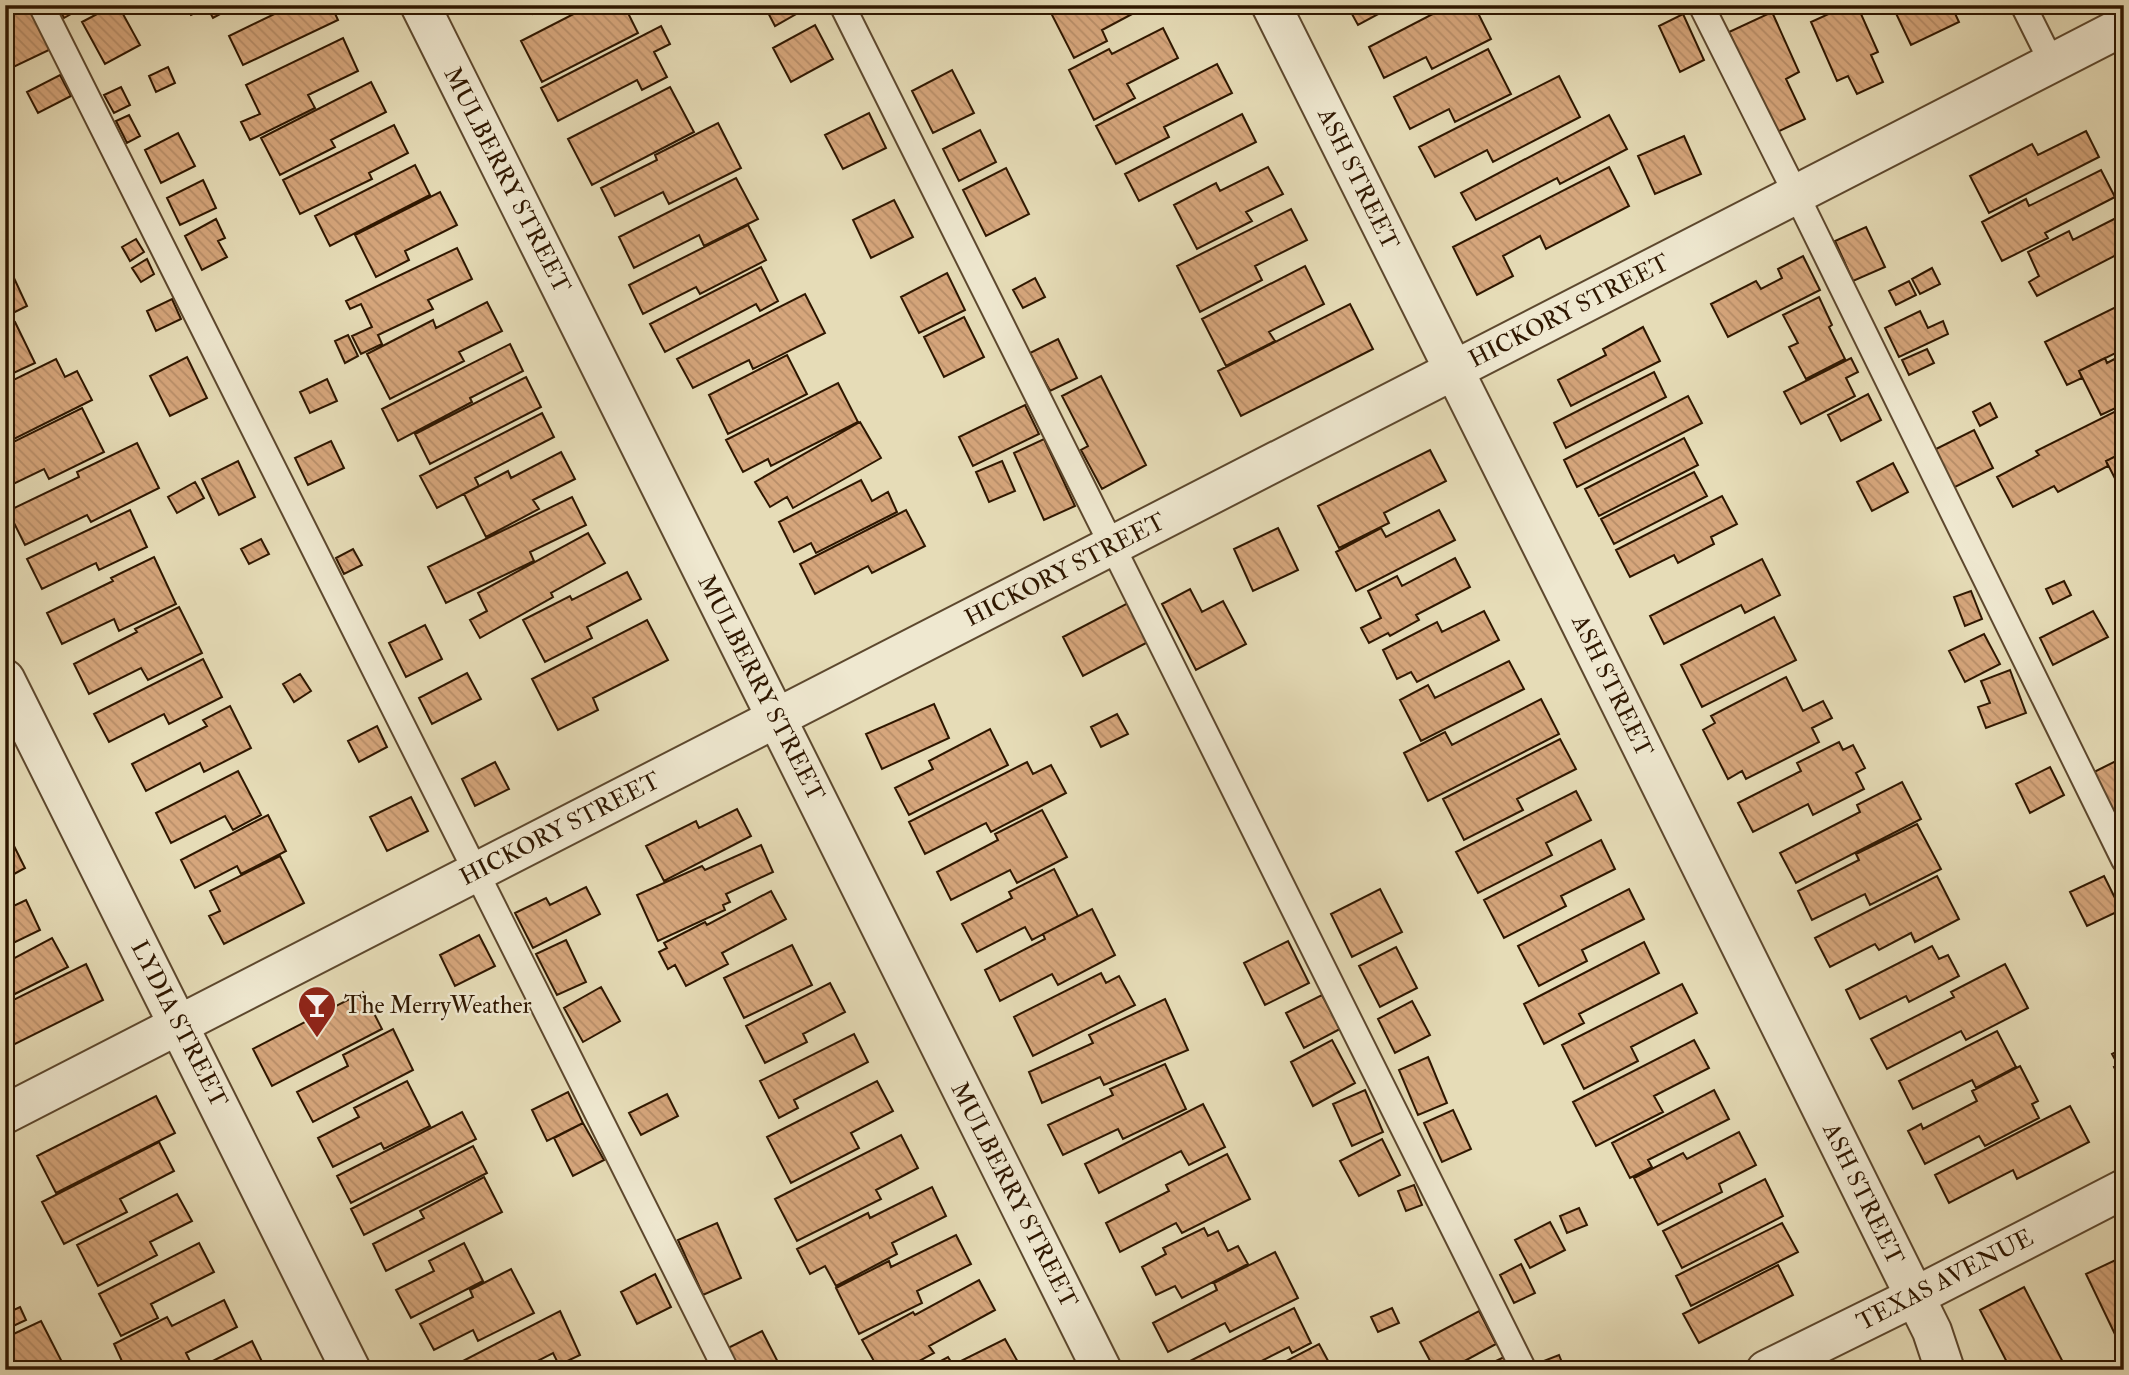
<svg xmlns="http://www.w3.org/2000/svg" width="2129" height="1375" font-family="'IM FELL Double Pica',serif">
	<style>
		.building { fill: url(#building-back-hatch); stroke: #2f1700; stroke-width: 2 }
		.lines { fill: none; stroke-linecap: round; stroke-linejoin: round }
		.lane-casing { stroke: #5d482e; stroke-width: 28 }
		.street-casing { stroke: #5d482e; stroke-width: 42 }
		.secondary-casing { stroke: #2f1700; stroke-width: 42 }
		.lane { stroke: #efe8d0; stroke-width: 24 }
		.street { stroke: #efe8d0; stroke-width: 38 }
		.secondary { stroke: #efe8d0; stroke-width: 38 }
		.labels { text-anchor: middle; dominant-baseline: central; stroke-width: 5; stroke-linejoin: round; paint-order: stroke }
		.street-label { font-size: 24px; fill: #2f1700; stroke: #efe8d0 }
		.poi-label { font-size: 24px; fill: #2f1700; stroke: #efe8d0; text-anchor: start }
	</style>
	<defs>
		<pattern id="building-back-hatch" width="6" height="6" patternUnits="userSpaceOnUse" patternTransform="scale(1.75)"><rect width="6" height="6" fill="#d6a67c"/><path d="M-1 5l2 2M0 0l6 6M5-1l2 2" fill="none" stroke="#b88e69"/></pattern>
	</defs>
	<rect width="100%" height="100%" fill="#e6dcb7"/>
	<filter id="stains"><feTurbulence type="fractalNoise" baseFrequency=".00286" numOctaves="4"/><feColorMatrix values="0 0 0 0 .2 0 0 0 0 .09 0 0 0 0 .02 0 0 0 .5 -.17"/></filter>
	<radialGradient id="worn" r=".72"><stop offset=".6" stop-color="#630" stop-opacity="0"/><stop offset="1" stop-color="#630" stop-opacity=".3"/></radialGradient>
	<!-- building -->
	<path class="building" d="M5,5H30L51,49L5,71Z
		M57,5H87L64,18Z
		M114,5H118L140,45L105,64L82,22Z
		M186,5H237L213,18L207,7L191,15Z
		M293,5H331L338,20L243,65L229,36Z
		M528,5H550L533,14Z
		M591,5H624L638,33L542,82L521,41Z
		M764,5H812L775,26Z
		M1063,5H1149L1102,30L1107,41L1074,58L1050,11Z
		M1347,5H1395L1358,25Z
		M1450,5H1474L1491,39L1432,69L1426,57L1384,78L1369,47Z
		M1848,5H1857L1878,52L1871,55L1883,82L1857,94L1848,76L1837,81L1811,22Z
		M1892,5H1951L1959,22L1911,45Z
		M1772,12L1799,72L1786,79L1805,119L1775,133L1729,32Z
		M1683,14L1704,60L1680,72L1659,26Z
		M815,25L833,59L791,82L773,48Z
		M661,26L670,44L654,52L667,77L642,90L637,80L558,121L541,88Z
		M1163,28L1178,58L1127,84L1135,98L1094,120L1069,70L1109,49L1112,54Z
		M343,38L358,71L308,95L315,108L250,140L241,122L260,114L246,85Z
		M1488,49L1511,94L1455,122L1449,109L1410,129L1394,97Z
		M1217,64L1232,93L1164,127L1169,137L1116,164L1096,126Z
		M168,67L175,83L156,92L149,76Z
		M952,70L974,113L933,133L912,91Z
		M60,75L71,96L38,113L27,92Z
		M1559,76L1580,117L1493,162L1487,150L1435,177L1419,147Z
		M371,82L386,112L331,140L335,147L280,175L261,138Z
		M121,87L130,105L114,113L104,95Z
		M670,87L694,132L592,185L568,139Z
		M869,113L886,148L843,169L825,135Z
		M1242,114L1256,142L1139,201L1125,174Z
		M129,115L140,136L127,143L116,121Z
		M1609,115L1627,149L1560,184L1557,178L1476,220L1461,193Z
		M718,123L741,168L669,204L663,192L615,216L601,188L657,160L655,155Z
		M394,125L408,153L369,173L372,179L300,214L283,180Z
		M980,130L996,162L959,181L943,149Z
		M2086,131L2099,157L1989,213L1970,176L2032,144L2038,155Z
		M178,133L195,166L161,183L145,150Z
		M1684,136L1701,174L1655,194L1638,156Z
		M415,165L430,195L330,246L315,216Z
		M1268,167L1283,194L1246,212L1252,221L1197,249L1174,205L1216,183L1220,191Z
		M1609,167L1629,206L1546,249L1540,236L1503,256L1513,276L1477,295L1453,247Z
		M1006,168L1029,214L986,236L963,190Z
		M2101,170L2115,197L2045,233L2048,238L2002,261L1982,222L2026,199L2029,206Z
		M736,178L758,219L704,246L699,235L634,268L619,237Z
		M203,180L216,208L180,225L167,198Z
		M440,192L457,225L405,251L409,260L376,277L355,235Z
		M894,200L913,237L871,258L853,220Z
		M1291,209L1307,240L1255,266L1262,280L1200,312L1177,266Z
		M2124,214V251L2037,296L2029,282L2039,276L2028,252L2069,231L2073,240Z
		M216,219L225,238L218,241L227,257L202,270L185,236Z
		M748,225L766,260L700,294L696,287L643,314L629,285Z
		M1866,227L1885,267L1853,281L1835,241Z
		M136,239L144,252L130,261L122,247Z
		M457,248L472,279L428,300L433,309L378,335L382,344L361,354L352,336L372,327L361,304L350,309L346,301Z
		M1803,256L1820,290L1728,337L1711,304L1756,281L1761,289L1782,278L1778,269Z
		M147,259L154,274L141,282L132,268Z
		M7,263L27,306L5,317V264Z
		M1305,266L1324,304L1269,332L1275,341L1226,366L1202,319Z
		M761,267L778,301L760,311L756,304L665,352L650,324Z
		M1932,268L1940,284L1920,294L1912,279Z
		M947,273L965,310L919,333L901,297Z
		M1035,278L1045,297L1023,308L1013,290Z
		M1909,281L1916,295L1896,305L1889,291Z
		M805,294L825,333L753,369L749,360L693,388L677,359Z
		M1819,297L1832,325L1829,327L1845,359L1806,379L1789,347L1798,343L1783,315Z
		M172,299L181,319L156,331L147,311Z
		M487,302L502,331L459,352L464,361L390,399L367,354L433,320L436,328Z
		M2124,303V349L2079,371L2082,378L2067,385L2045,342Z
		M1350,304L1373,349L1241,416L1218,371Z
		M1920,311L1928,328L1943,321L1948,334L1899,357L1885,328Z
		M964,317L984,357L944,377L924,337Z
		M15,322L35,363L5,377V326Z
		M1643,327L1660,361L1571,406L1558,380L1606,355L1603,349Z
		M348,335L358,356L345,363L335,341Z
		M1058,339L1077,378L1050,391L1030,353Z
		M510,344L523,371L470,398L472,402L398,441L382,409Z
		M1927,349L1934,363L1909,375L1902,360Z
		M2124,354V404L2101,415L2079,371L2105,358L2107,363Z
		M787,355L807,394L728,434L709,395Z
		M187,357L207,398L170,416L150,376Z
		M1851,358L1858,372L1846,378L1855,396L1801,424L1784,392Z
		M56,359L65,377L77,371L92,400L10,441L5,432V384Z
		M1654,372L1666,397L1566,448L1554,423Z
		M1101,376L1146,465L1102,489L1081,450L1088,446L1062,396Z
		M526,377L541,407L430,464L415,434Z
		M327,379L337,401L310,413L300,392Z
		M838,383L858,422L771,466L768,459L743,472L726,440Z
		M1868,394L1881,420L1841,441L1828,415Z
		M1688,396L1702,423L1577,487L1564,460Z
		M1990,403L1997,417L1980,426L1973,412Z
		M1025,405L1039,434L973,466L959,437Z
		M2124,407V452L2106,461L2108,466L2058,492L2054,486L2013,507L1997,477L2039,455L2036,451Z
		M82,408L104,452L49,479L44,469L5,488V446Z
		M542,413L554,437L475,478L479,486L437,508L420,476Z
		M860,422L881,458L793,508L787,497L770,507L755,482Z
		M1974,430L1993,468L1953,488L1934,450Z
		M1684,438L1698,465L1599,516L1585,489Z
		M1044,439L1075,506L1044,520L1014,453Z
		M331,441L344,468L308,485L295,458Z
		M137,443L159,488L91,522L87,515L25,545L8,511L79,477L77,472Z
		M1430,450L1446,481L1384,513L1389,523L1339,548L1318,506Z
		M561,452L575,479L533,500L539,509L486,537L464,494L508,471L511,478Z
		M2124,452V496L2106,461Z
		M238,461L255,497L219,515L202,479Z
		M1002,461L1015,491L989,502L976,472Z
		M1893,463L1908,492L1872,511L1857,482Z
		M1694,472L1707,496L1614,544L1601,519Z
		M861,480L872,501L888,492L897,512L816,553L811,543L794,552L779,522Z
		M195,482L204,498L177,513L168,497Z
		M1722,496L1737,524L1711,537L1714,544L1678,563L1674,555L1630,577L1616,550Z
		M572,497L586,525L530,552L534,561L446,603L428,567Z
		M130,510L147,547L99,570L96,563L42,589L27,559Z
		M906,510L925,546L872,573L868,566L815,594L800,564Z
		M1439,510L1455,540L1356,591L1336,552L1381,528L1386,537Z
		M1278,528L1298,570L1253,591L1234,549Z
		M588,533L605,563L551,593L553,597L480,638L470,620L487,611L478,593Z
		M261,539L269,554L249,564L241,549Z
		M353,549L362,565L344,574L336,558Z
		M154,557L176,604L119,631L114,619L62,644L47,613L113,581L111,578Z
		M1455,558L1470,587L1416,615L1419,620L1390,636L1388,633L1369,643L1361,628L1381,618L1368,591L1397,576L1402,586Z
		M1762,559L1780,595L1745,613L1741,605L1664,644L1650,616Z
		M627,572L641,599L587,627L592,638L545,662L523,620L570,596L572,600Z
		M2064,581L2071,595L2053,604L2046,589Z
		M1190,589L1202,612L1223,601L1246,644L1196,670L1162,604Z
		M1971,591L1982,619L1965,626L1954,597Z
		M1128,603L1148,642L1083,676L1063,637Z
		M179,607L202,653L148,680L141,668L89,694L74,664L137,632L135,629Z
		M1484,611L1499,640L1417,682L1411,672L1397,679L1383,650L1437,622L1442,632Z
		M2093,611L2108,637L2053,665L2040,638Z
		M1774,617L1796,660L1702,707L1681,665Z
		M647,620L668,660L593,698L598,710L558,730L532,679Z
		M425,625L442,659L406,677L389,643Z
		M1984,634L2000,664L1965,682L1949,651Z
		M203,659L222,697L169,724L164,714L109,742L94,714Z
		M1509,661L1524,689L1421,741L1400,700L1428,685L1435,698Z
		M2010,670L2026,713L1986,728L1978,707L1990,703L1981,681Z
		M467,673L481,699L432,724L419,698Z
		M300,674L311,691L294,702L283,684Z
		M1786,677L1803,711L1823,701L1832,718L1812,728L1819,742L1746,779L1742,771L1728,779L1703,730L1715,723L1711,716Z
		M1541,699L1559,734L1428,801L1404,753L1445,732L1452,745Z
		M934,704L949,738L882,769L866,734Z
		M230,706L251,748L204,772L200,763L146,791L132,764L207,726L203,720Z
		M1117,714L1128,734L1101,747L1091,727Z
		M377,726L387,747L359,762L348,741Z
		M990,729L1008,765L909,815L895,788L933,769L929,761Z
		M1560,739L1576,769L1517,799L1523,810L1464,840L1443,799Z
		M1839,742L1843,750L1853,745L1865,768L1856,773L1864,789L1813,815L1808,804L1753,832L1738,803L1801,771L1797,763Z
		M2124,757V822L2118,824L2094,772Z
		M495,762L509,789L475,806L462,779Z
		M1027,762L1033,774L1051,765L1066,793L991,832L986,823L925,854L909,822Z
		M2050,767L2064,795L2030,813L2016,784Z
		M238,771L261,815L233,830L225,816L171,843L156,813Z
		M1902,782L1921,819L1796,883L1780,853L1860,812L1857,805Z
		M1576,791L1591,820L1546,843L1552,855L1478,893L1456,852Z
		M411,797L428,831L387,851L370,817Z
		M737,809L751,836L664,881L646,846L696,821L699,828Z
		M1042,810L1067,857L1017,883L1010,870L951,900L937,872L998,840L995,834Z
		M268,815L286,851L241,874L237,866L195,888L181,860Z
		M1917,824L1941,869L1870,905L1865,894L1812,920L1798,891L1859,860L1856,854Z
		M11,840L25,868L5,879V843Z
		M1601,840L1615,869L1561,896L1566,906L1504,938L1484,900Z
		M761,845L773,872L726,894L730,902L723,905L725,910L658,941L637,895L702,866L705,870Z
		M280,856L304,903L224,944L209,916L220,911L210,891Z
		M1054,869L1078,916L1032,940L1025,927L977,952L962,924L1012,898L1009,892Z
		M1937,876L1959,919L1915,942L1911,933L1879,950L1875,944L1830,967L1815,938Z
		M2104,876L2121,910L2087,926L2070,892Z
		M586,887L600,914L533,948L515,913L546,898L550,905Z
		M1380,889L1402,932L1352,957L1331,914Z
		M1629,889L1644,919L1582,950L1587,961L1539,986L1518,946Z
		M771,891L786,919L722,953L728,964L686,986L675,965L668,969L659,952L667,948L664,943L705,922L707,925Z
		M26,900L40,930L5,947V910Z
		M1092,909L1115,955L1058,985L1052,974L1000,1001L985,970L1045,939L1043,934Z
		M479,935L495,966L455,986L440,955Z
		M52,938L68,967L5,999V963Z
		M566,940L586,982L557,995L536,954Z
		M1288,941L1309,983L1265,1005L1244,963Z
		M1644,942L1659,973L1579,1014L1584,1023L1544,1044L1524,1004Z
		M792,945L812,985L744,1018L724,978Z
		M1932,946L1939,959L1948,955L1959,976L1909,1002L1906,996L1860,1019L1846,990Z
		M1396,947L1417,988L1380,1007L1359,966Z
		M86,964L103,1000L5,1049V1004Z
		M2005,964L2028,1008L1966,1040L1961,1031L1887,1069L1871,1039L1954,997L1951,992Z
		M1101,973L1106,983L1119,976L1135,1005L1033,1056L1014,1017Z
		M830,983L845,1012L803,1034L807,1042L765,1063L746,1026Z
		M1682,984L1697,1013L1631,1047L1638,1061L1584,1089L1562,1045Z
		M601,987L620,1021L583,1042L564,1008Z
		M363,992L382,1029L272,1086L253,1049Z
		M1322,995L1340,1029L1304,1048L1286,1013Z
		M1165,999L1188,1050L1104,1085L1100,1077L1042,1103L1029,1072L1093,1043L1089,1035Z
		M1412,1001L1430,1035L1395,1053L1378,1019Z
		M393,1029L413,1070L313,1122L297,1092L348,1066L343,1055Z
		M1997,1031L2016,1067L1976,1088L1972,1080L1913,1109L1899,1081Z
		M854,1034L868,1062L794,1100L798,1108L779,1118L760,1081Z
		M1332,1040L1355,1083L1313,1106L1291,1062Z
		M1694,1040L1709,1068L1654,1096L1663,1112L1596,1146L1573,1102Z
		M2124,1048V1087L2114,1067L2118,1065L2112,1054Z
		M1428,1057L1447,1103L1418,1115L1399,1070Z
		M1165,1064L1186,1109L1123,1139L1118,1129L1063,1155L1048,1125L1113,1095L1110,1089Z
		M2020,1066L2038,1101L2032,1104L2039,1118L1985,1146L1979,1136L1925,1164L1908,1131L1921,1124L1923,1129L1977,1101L1972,1091Z
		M407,1081L430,1126L384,1149L381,1143L333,1167L318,1138L359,1117L354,1108Z
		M877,1081L893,1111L851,1133L859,1148L791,1183L767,1137Z
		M1365,1090L1383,1132L1352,1146L1333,1104Z
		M1714,1090L1729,1119L1648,1160L1652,1167L1630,1178L1612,1143Z
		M568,1092L583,1123L547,1141L532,1110Z
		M667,1094L678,1116L641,1135L629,1113Z
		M156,1096L175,1133L56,1193L37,1156Z
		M1203,1104L1225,1147L1189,1165L1181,1151L1099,1193L1085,1164Z
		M2070,1106L2089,1142L2017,1179L2013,1170L1949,1203L1935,1175Z
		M1453,1110L1471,1149L1442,1162L1424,1123Z
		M462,1112L476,1139L351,1203L337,1176Z
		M583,1123L604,1160L573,1176L554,1138Z
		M1739,1132L1756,1165L1719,1184L1722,1192L1658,1225L1634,1178L1683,1153L1687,1159Z
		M901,1135L918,1168L876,1190L881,1199L797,1241L775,1199Z
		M1382,1139L1400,1175L1359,1196L1340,1161Z
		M159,1142L174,1171L120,1199L127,1212L64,1244L42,1202Z
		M473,1146L487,1173L364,1235L351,1209Z
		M1227,1154L1250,1199L1182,1233L1176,1223L1120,1252L1106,1223L1169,1191L1166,1185Z
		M484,1177L502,1212L386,1271L373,1244L424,1218L420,1211Z
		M1765,1179L1783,1216L1682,1268L1663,1231Z
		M1414,1185L1422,1205L1406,1211L1398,1191Z
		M932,1187L946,1216L892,1243L897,1254L836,1286L825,1266L810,1274L797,1249L868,1213L870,1218Z
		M177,1194L192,1221L150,1242L157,1255L98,1286L77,1245Z
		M1579,1208L1587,1225L1567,1233L1560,1216Z
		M1550,1222L1565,1250L1530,1268L1515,1240Z
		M717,1223L741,1278L703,1295L678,1240Z
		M1782,1223L1798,1252L1691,1306L1676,1276Z
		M1204,1228L1208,1236L1218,1231L1228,1251L1238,1246L1248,1264L1182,1298L1175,1286L1156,1295L1142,1267L1166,1254L1163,1248Z
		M956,1235L971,1264L917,1291L922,1303L859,1334L836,1288L889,1261L891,1267Z
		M199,1243L214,1272L151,1304L158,1318L121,1336L99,1294Z
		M464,1243L483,1281L411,1318L396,1290L434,1271L429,1261Z
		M1275,1252L1298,1298L1230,1332L1225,1323L1168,1352L1153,1323L1217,1290L1214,1283Z
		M2124,1256V1353L2086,1274Z
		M1521,1264L1535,1293L1514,1303L1500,1275Z
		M1778,1265L1793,1295L1699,1343L1683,1314Z
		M511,1269L534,1313L478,1341L473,1330L434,1350L420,1324L473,1297L470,1290Z
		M655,1274L671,1307L637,1324L621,1292Z
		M979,1280L995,1310L929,1346L934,1353L903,1370H879L862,1340L913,1312L915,1315Z
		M2024,1287L2067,1370H2011L1980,1310Z
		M224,1300L237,1327L186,1353L191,1363L178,1370H126L114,1344L167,1317L172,1326Z
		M20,1307L26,1320L9,1328L5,1321V1314Z
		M1294,1308L1311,1343L1292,1353L1289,1347L1244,1370H1194L1190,1361Z
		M1392,1308L1399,1323L1378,1332L1371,1317Z
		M560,1311L580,1355L559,1365L553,1353L520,1370H462L459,1363Z
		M1479,1311L1496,1344L1448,1370H1435L1420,1342Z
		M41,1321L65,1368L60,1370H5V1338Z
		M762,1331L782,1370H739L728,1348Z
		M1005,1339L1019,1364L1008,1370H924L948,1357L953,1365Z
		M252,1341L266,1370H195Z
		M1319,1344L1333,1370H1269Z
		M1559,1355L1565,1370H1544L1541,1362Z
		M1504,1357L1510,1370H1477Z"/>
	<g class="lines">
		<defs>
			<path id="lane" d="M41,5L726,1370
				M842,5L1524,1370
				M1701,5L1796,194L2124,860
				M2023,5L2052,63"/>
			<path id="street" d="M420,5L1102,1370
				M1271,5L1572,606L1932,1331L1945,1370
				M5,679L351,1370
				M5,1114L2124,26
				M1766,1370L1914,1297L2124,1189"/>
			<path id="secondary" d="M2122,5L2124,9"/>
		</defs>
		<!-- lane casing -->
		<use href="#lane" class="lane-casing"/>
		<!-- street casing -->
		<use href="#street" class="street-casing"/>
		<!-- secondary casing -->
		<use href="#secondary" class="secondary-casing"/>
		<!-- lane -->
		<use href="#lane" class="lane"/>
		<!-- street -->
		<use href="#street" class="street"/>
		<!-- secondary -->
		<use href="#secondary" class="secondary"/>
	</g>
	<!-- icons -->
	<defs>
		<symbol id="bar-pin" viewBox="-11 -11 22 30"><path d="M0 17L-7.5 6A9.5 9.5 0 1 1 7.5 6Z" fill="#8f2418" stroke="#efe8d0"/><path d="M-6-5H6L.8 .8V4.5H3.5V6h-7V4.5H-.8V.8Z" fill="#fff"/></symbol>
	</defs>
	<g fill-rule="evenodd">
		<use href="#bar-pin" x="295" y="983" width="44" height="60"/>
	</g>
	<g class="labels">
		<!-- street labels -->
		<g class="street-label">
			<text transform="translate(1358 179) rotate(64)">ASH STREET</text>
			<text transform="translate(507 180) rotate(63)">MULBERRY STREET</text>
			<text transform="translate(1569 311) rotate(-27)">HICKORY STREET</text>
			<text transform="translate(1065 570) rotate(-27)">HICKORY STREET</text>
			<text transform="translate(1612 686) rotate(64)">ASH STREET</text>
			<text transform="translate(761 688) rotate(63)">MULBERRY STREET</text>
			<text transform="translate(560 829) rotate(-27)">HICKORY STREET</text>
			<text transform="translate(179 1024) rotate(63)">LYDIA STREET</text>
			<text transform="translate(1863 1194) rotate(64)">ASH STREET</text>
			<text transform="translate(1014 1195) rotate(63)">MULBERRY STREET</text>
			<text transform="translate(1945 1280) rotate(-27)">TEXAS AVENUE</text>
		</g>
		<!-- poi labels -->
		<g class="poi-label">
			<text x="344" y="1005">The MerryWeather</text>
		</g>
	</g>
	<!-- margin -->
	<rect width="2129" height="1375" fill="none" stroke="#e6dcb7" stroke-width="28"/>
	<rect x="7" y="7" width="2115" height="1361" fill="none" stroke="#2f1700" stroke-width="3.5"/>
	<rect x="14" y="14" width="2101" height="1347" fill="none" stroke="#2f1700" stroke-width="2"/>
	<rect width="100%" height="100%" filter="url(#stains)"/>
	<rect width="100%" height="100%" fill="url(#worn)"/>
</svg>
